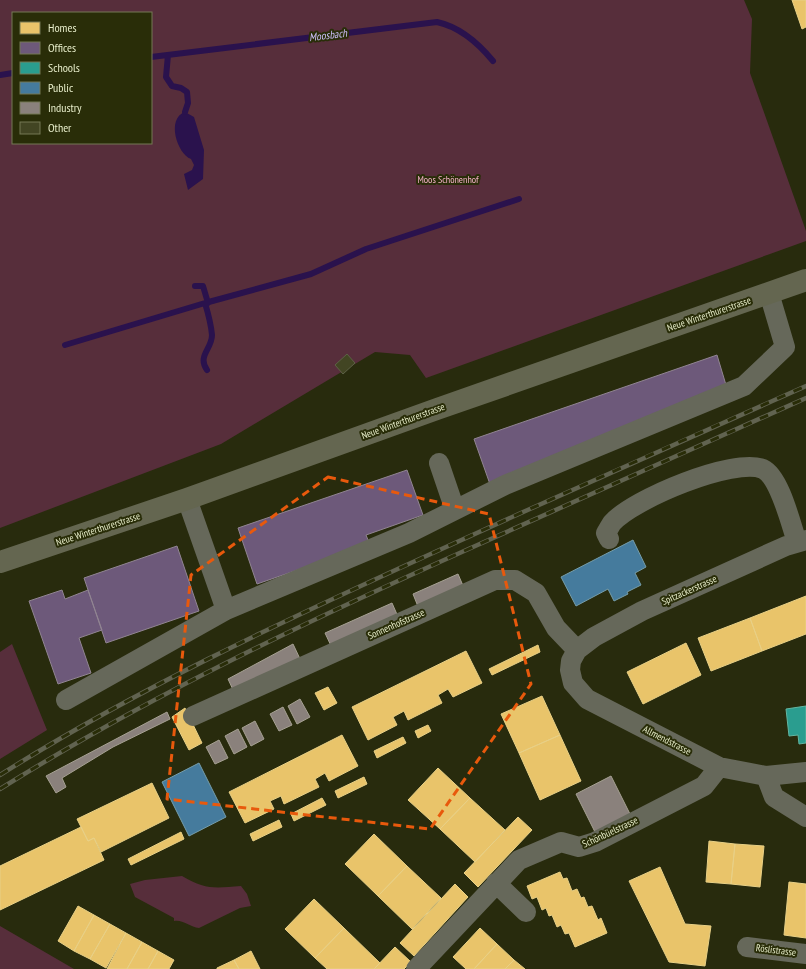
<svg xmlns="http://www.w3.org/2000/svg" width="806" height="969" font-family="'PT Sans Narrow',sans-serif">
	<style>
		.green { fill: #572e3b; fill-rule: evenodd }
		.water { fill: #2a124d }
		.homes { fill: #e9c46a; stroke: #e8d086 }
		.offices { fill: #6d597a; stroke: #918592 }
		.schools { fill: #2a9d8f; stroke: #62b5a0 }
		.public { fill: #457b9d; stroke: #759daa }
		.industry { fill: #8a817c; stroke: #a6a193 }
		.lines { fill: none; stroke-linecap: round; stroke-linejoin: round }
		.stream { stroke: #2a124d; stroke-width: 6 }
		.building { fill: #424523; stroke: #5d6146 }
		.minor { stroke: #66685a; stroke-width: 20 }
		.major { stroke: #646650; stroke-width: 22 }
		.rail-casing { stroke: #616350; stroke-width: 4.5 }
		.rail { stroke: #292d08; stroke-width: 3; stroke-dasharray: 9; stroke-linecap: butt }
		.marked { fill: none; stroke: #e8590c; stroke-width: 3; stroke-dasharray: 8 5; stroke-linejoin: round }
		.labels { text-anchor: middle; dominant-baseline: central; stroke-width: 4; stroke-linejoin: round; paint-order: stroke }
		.park-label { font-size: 10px; fill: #f7b3cc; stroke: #292d08 }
		.street-label { font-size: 10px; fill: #e6ecc9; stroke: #292d08 }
		.water-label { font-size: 11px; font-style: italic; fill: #cfc1fe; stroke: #292d08 }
	</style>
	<rect width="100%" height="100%" fill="#282b0d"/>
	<!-- green -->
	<path class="green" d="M0,0H744L752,19L750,73L806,231V241L426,378L410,355L375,352L221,444L0,528ZM13,13H151V143H13Z
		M12,644L47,730L0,759V652Z
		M182,876C205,890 215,888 241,886L247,894L251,906L240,908L199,928C190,927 182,919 174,921V918L135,897L130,884L145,880Z
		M0,926L74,969H0Z"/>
	<!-- water -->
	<path class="water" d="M185,112L194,117L204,150L203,179L188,190L184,174L192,170L194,165L191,159C177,154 166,118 185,112Z"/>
	<!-- homes -->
	<path class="homes" d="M792,0H806V27L802,29Z
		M806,596V634L762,651L750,618Z
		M750,618L762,651L711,671L698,638Z
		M686,643L701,675L643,704L627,672Z
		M538,645L540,652L492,675L489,669Z
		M466,651L482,683L453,697L448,689L438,695L442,703L408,720L404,711L393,717L397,725L368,740L352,707Z
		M328,687L337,703L324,710L315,693Z
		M542,696L560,735L519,753L501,714Z
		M185,708L202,743L189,750L172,717Z
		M428,725L431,731L418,738L415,731Z
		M342,735L358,766L329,781L325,773L315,779L319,787L284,804L281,796L270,801L274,809L245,823L229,792Z
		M560,735L581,781L540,800L519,753Z
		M403,737L406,743L377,758L374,751Z
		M438,768L470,798L440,829L408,800Z
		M364,777L367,784L338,798L335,791Z
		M152,783L169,818L101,852L94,838L88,841L77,819Z
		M322,798L326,805L294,821L291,814Z
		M470,798L505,830L475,862L440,829Z
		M518,817L532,830L478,887L464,873Z
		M279,820L282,827L253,841L250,834Z
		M81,827L88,841L94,838L104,860L0,910V866Z
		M181,832L184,839L131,865L128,859Z
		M374,834L407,866L378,896L345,864Z
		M709,841L735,844L731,884L706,882Z
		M735,844L764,846L760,887L731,884Z
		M407,866L441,898L412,929L378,896Z
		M660,867L685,924L711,926L705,966L669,962L629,881Z
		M560,872L563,879L567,878L572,891L577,889L581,898L584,897L588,907L592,906L598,920L601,918L607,933L575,947L569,933L565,934L561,925L557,927L552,915L549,916L546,908L542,910L537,897L532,899L527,886Z
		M789,882L806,884V938L784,935Z
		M455,884L468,897L414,956L400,943Z
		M314,899L344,928L315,958L285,929Z
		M78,906L94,915L74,951L58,941Z
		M94,915L110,924L90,959L74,951Z
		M110,924L126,933L106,968L90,959Z
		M344,928L380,963L374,969H327L315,958Z
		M480,928L497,944L474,969H466L453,957Z
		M126,933L142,942L127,969H107Z
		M142,942L158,951L148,969H127Z
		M497,944L514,960L505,969H474Z
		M395,947L411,962L404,969H374Z
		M158,951L174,960L169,969H148Z
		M251,951L260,969H239L234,960Z
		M234,960L239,969H217V968Z
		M514,960L525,969H505Z"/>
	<!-- offices -->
	<path class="offices" d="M717,355L726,385L491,487L474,439Z
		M407,470L423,515L366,535L370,545L257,584L238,528Z
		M177,546L199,611L106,643L84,578Z
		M62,590L65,599L88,590L102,630L79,638L91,673L58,684L29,601Z"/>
	<!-- schools -->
	<path class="schools" d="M806,706V743L799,744L798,735L789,736L786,709Z"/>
	<!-- public -->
	<path class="public" d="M633,540L646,567L635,573L641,585L627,592L628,594L614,601L608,589L576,606L561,577Z
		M199,763L226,817L189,836L162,782Z"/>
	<!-- industry -->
	<path class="industry" d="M458,574L464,588L419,609L413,594Z
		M392,603L399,619L333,650L325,633Z
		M293,644L301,661L235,694L228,679Z
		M300,699L310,717L297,724L288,706Z
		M283,707L292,725L279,731L270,714Z
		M167,712L170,719L113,747L62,778L66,787L56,793L46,776Z
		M255,721L264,739L251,746L242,728Z
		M238,729L247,747L234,754L225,736Z
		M219,740L228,758L215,764L206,747Z
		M611,776L630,814L595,832L576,794Z"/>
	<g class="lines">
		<!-- stream -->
		<path class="stream" d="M168,55L166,77L172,86L181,88L187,92L188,103L185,112
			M151,57L437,22C460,27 479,44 493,61
			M0,75L13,73
			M195,286H203L208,303
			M205,303C208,313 211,324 212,335C212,349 197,356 207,370
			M65,345L205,303L311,274L366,249L519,199"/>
	</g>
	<!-- building -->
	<path class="building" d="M347,354L355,363L343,374L335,365Z"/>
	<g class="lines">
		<!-- minor -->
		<path class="minor" d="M439,463L455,510
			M187,499L226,610
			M609,539L606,533C608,530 610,526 612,523C633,499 734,457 763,469C780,477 791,525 797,542
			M806,540L786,546L642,611L594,637L577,650L571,661L570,670L573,683L587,699L719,767L766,776L806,772
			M66,700L226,610L409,533L505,485L744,386L785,347L769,293
			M193,716L495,580H515L536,593L556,628L577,650
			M766,776L774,797L806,817
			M496,883L526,912
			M747,947L806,954
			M416,969L519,860L561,842L579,847L595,842L704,786L719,767"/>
		<!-- major -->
		<path class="major" d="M0,562L187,499L437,409L806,280"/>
		<defs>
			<path id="rail" d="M0,775C135,690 279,623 424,557C551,499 679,442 806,386
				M0,789C152,694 310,620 473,547C584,497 695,448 806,398"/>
		</defs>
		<!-- rail casing -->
		<use href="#rail" class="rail-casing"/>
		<!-- rail -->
		<use href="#rail" class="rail"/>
	</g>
	<!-- marked area -->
	<path class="marked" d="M328,477L489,514L531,684L430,829L167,799L191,575Z"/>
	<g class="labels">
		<!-- park labels -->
		<g class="park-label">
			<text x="448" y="179">Moos Schönenhof</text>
		</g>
		<!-- street labels -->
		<g class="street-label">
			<text transform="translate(709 314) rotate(-19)">Neue Winterthurerstrasse</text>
			<text transform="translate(403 421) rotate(-20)">Neue Winterthurerstrasse</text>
			<text transform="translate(98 529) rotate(-18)">Neue Winterthurerstrasse</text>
			<text transform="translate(689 590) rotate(-24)">Spitzackerstrasse</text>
			<text transform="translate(396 624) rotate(-24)">Sonnenhofstrasse</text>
			<text transform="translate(667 740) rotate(27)">Allmendstrasse</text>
			<text transform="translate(610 832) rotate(-25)">Schönbüelstrasse</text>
			<text transform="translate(776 950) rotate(7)">Röslistrasse</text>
		</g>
		<!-- water labels -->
		<g class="water-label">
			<text transform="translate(328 35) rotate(-7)">Moosbach</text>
		</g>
	</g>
	<!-- legend -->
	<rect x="12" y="12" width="140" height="132" fill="#292d08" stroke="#757955"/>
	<rect x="20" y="22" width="20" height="12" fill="#e9c46a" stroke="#757955"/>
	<text x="48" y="32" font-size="12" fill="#e6ecc9">Homes</text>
	<rect x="20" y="42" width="20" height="12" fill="#6d597a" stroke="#757955"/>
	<text x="48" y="52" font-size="12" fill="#e6ecc9">Offices</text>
	<rect x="20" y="62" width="20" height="12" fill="#2a9d8f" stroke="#757955"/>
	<text x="48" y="72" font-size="12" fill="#e6ecc9">Schools</text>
	<rect x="20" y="82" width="20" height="12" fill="#457b9d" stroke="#757955"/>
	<text x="48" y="92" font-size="12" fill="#e6ecc9">Public</text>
	<rect x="20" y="102" width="20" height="12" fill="#8a817c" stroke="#757955"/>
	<text x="48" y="112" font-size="12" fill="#e6ecc9">Industry</text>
	<rect x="20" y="122" width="20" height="12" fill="#424523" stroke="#757955"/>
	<text x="48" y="132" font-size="12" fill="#e6ecc9">Other</text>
</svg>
